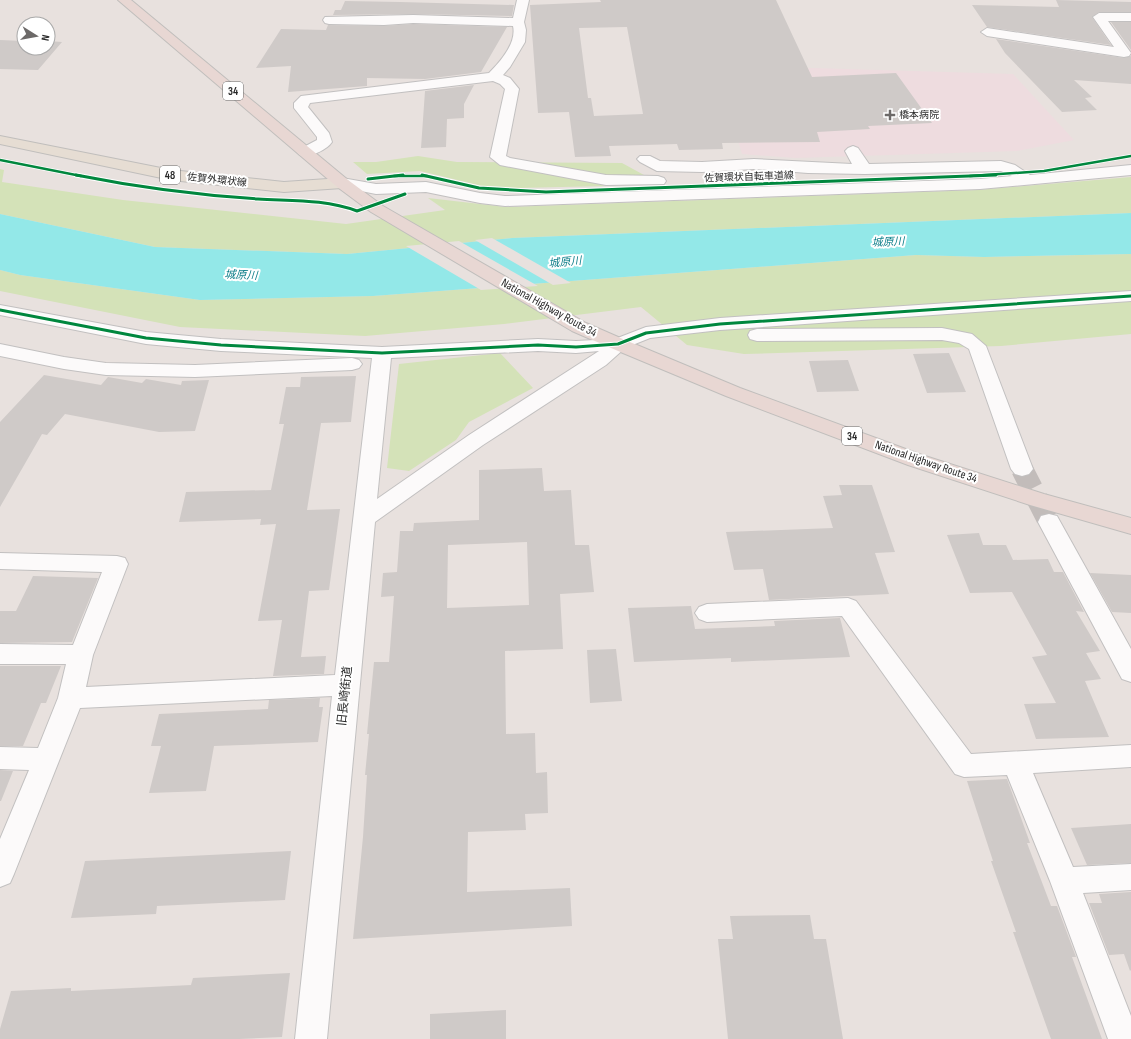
<svg xmlns="http://www.w3.org/2000/svg" width="1131" height="1039" font-family="'Sofia Sans Condensed','Noto Sans JP',sans-serif">
	<style>
		.medical { fill: #eedcdf }
		.green { fill: #d4e2b8 }
		.water { fill: #93e8e8 }
		.pier { fill: #e8e1de }
		.building { fill: #cfcac8; fill-rule: evenodd }
		.lines { fill: none; stroke-linecap: round; stroke-linejoin: round }
		.minor-tunnel { stroke: #c2bcba; stroke-width: 22; stroke-dasharray: 22 11; stroke-linecap: butt }
		.minor-casing { stroke: #c2c0c0; stroke-width: 2 }
		.major-casing { stroke: #c0bebc; stroke-width: 2 }
		.highway-casing { stroke: #c0bebc; stroke-width: 2 }
		.minor { fill: #fcfafa; fill-rule: evenodd }
		.major { fill: #e6ddd3; fill-rule: evenodd }
		.highway { fill: #e8d7d3; fill-rule: evenodd }
		.cycleway-far1-casing { stroke: #fff; stroke-width: 4 }
		.cycleway-casing { stroke: #fff; stroke-width: 5 }
		.cycleway-far1 { stroke: #00873e; stroke-width: 2.5 }
		.cycleway { stroke: #00873e; stroke-width: 3 }
		.poi-dot { fill: #6c6968; stroke: #fff; stroke-width: 1.5 }
		.labels { text-anchor: middle; dominant-baseline: central; stroke-width: 4; stroke-linejoin: round; paint-order: stroke }
		.far-poi-label { font-size: 10px; fill: #292929; stroke: #fff; text-anchor: start }
		.far-street-label { font-size: 10px; fill: #292929; stroke: #fff }
		.shield { fill: #fff; stroke: #696969; stroke-width: 1 }
		.shield-label { font-size: 11px; font-weight: bold; fill: #292929 }
		.far-water-label { font-size: 11px; font-style: italic; fill: #0f7f8a; stroke: #fff }
		.street-label { font-size: 12px; fill: #292929; stroke: #fff }
	</style>
	<rect width="100%" height="100%" fill="#e8e1de"/>
	<!-- medical -->
	<path class="medical" d="M813,68L1013,74L1074,140L1017,151L795,158L742,154L718,70Z"/>
	<!-- green -->
	<path class="green" d="M418,156L457,162L622,163L644,175L579,180L607,186L517,188L482,186L420,171L367,174L353,162H376Z
		M0,169L4,170L2,182L123,200L346,224L445,210L428,198L506,207L977,190L1131,177V213L512,238L347,254L155,247L0,214Z
		M1131,254V334L1001,346L744,354L687,345L641,307L504,324L365,336L180,327L0,291V270L20,275L200,300L373,296L916,255L984,257Z
		M500,353L533,388L469,422L456,440L409,471L387,468L399,364Z"/>
	<!-- water -->
	<path class="water" d="M1131,213V254L984,257L916,255L373,296L200,300L20,275L0,270V214L155,247L347,254L512,238Z"/>
	<!-- pier -->
	<path class="pier" d="M492,238L571,283L553,285L475,240Z
		M459,241L538,286L481,290L406,246Z"/>
	<!-- building -->
	<path class="building" d="M600,0H776L812,77L896,73L932,123L868,126L870,129L817,132L820,142L722,143L723,149L679,150L677,144L609,146L611,156L575,157L569,112L538,113L530,5L601,2ZM627,27L643,114L594,116L591,98H588L579,28Z
		M1056,0L1131,2V12H1099L1092,17L1111,45L987,27L972,5L1059,7Z
		M345,1L400,2L514,5L512,16L413,14L333,15L335,10H341Z
		M1111,22H1131V50Z
		M413,24L507,27L481,72L425,79L367,78V86L288,92L291,66L256,68L281,29L326,30L328,25L384,26Z
		M996,39L1124,58L1131,56V84L1074,80L1092,97L1085,98L1097,110L1062,112L1005,53Z
		M0,40L24,41V48H48V41L62,42L38,70L0,69Z
		M474,85L464,104V118L447,119L446,147L421,148L425,91Z
		M949,353L966,392L927,393L913,354Z
		M848,360L859,391L817,392L809,361Z
		M44,375L101,385L108,377L142,383L146,379L181,385L182,381L209,380L195,431L159,432L65,414L47,435L42,434L0,507V422Z
		M356,376L351,422L321,423L307,510L340,509L329,590L309,591L301,657L326,656L324,674L273,676L282,620L258,621L276,524L260,525L261,519L179,522L186,492L271,490L284,424H279L286,387H300L301,377Z
		M542,468L544,491L571,490L575,545H589L594,592L560,594L563,649L505,651L506,734L535,733L536,773L547,772L548,813L525,814L526,830L468,832L467,892L570,888L572,926L353,939L363,837L367,775H365L369,734H367L374,662H389L394,596L381,597L383,573L397,572L400,531H413L414,523L479,520V470ZM527,542L529,605L447,608L448,545Z
		M839,485H872L895,552L875,553L889,594L769,600L763,569L734,570L726,532L833,528L823,496L842,495Z
		M979,533L983,545H1006L1013,560L1048,559L1054,572H1063L1084,612L1076,611L1100,651L1086,653L1101,679L1085,681L1109,737L1036,739L1024,704L1056,703L1032,657L1047,655L1012,592L970,593L947,535Z
		M1090,573L1131,575V613L1112,612Z
		M33,576L98,578L72,642L0,643V611H16Z
		M691,606L695,629L775,626L774,621L840,618L850,657L731,662V658L634,662L628,608Z
		M616,649L622,701L590,703L587,650Z
		M0,666H61L46,703H41L23,746H0Z
		M320,698L319,707H323L318,742L214,746L206,791L149,793L161,746H151L159,714L268,709L269,700Z
		M0,770L13,771L1,801H0Z
		M1007,779L1030,843H1027L1051,906H1057L1076,957H1072L1102,1039H1051L1013,932H1016L991,861H993L967,781Z
		M1131,824V863L1087,865L1071,828Z
		M291,851L285,900L157,906L156,914L71,918L85,861Z
		M1131,892V970L1130,971L1124,954L1109,955L1089,903H1102L1099,894Z
		M810,915L814,939H826L843,1039H728L718,939H733L730,916Z
		M290,973L282,1037L239,1039H0V1029L11,991L71,988V991L191,985L193,978Z
		M506,1010V1039H430V1014Z"/>
	<g class="lines">
		<!-- minor-tunnel -->
		<path class="minor-tunnel" d="M1022,469L1049,522"/>
		<defs>
			<path id="minor" d="M517,0H529L524,22L526,30L525,42L510,67L503,75L510,78L519,89L506,156L510,158L606,175L658,176L664,178L666,181L664,184L606,185L500,165L490,157L505,89L500,84L493,81L310,103L308,107L329,133L332,142C327,150 309,158 300,155L297,152L300,149L317,140V137L294,108V103L301,96L489,73C500,62 517,43 513,26L413,23L384,25L329,24L325,23L323,20L325,17L413,15L513,18Z
				M1099,13H1131V21H1108L1131,53L1129,56L1124,57L987,36L981,32L987,28L1114,47L1093,17Z
				M853,146L858,148L869,164L1001,161L1015,165L1030,175L1131,165V175L980,189L505,206L480,203L426,192L376,194L336,186L334,183L336,180L342,178L376,184L426,182L480,193L505,196L980,179L1012,176L1001,171L865,174L808,173L754,169L702,172L657,171L640,162L637,159L640,156H650L660,161L702,162L754,159L852,164L845,151L848,148Z
				M1131,291V301L720,330L650,338L625,348L606,365L483,445L375,522L327,1039H295L332,696L80,708L14,874L10,883L0,887V839L29,770L0,769V747L38,748L58,698L66,664H0V644L73,645L102,572L0,569V553L117,556L125,558L128,564L93,655L86,687L335,675L372,358L221,351L146,344L0,315V305L146,332L221,339L382,347L538,339L576,341L615,339L646,327L720,318ZM538,351L576,353L599,351L469,435L377,499L391,358Z
				M942,328L972,334L986,346L1033,469L1029,474L1022,476L1015,474L1011,469L969,349L959,343L942,340L757,341L750,339L748,335L750,331L757,329Z
				M0,344L64,357L106,363L195,365L352,358L359,360L362,364L359,368L352,370L195,377L106,375L64,369L0,356Z
				M1049,514L1057,516L1131,649V682L1122,679L1038,522L1041,516Z
				M848,598L856,601L971,754L1131,745V767L1033,773L1073,867L1131,864V890L1083,893L1131,1016V1039H1108L1050,881L1007,775L964,777L955,774L842,616L707,622L699,619L695,613L699,607L707,604Z"/>
			<path id="major" d="M0,136L171,170L284,182L342,178L348,180L350,183L348,186L342,188L284,192L171,180L0,144Z"/>
			<path id="highway" d="M118,0H131L348,180L383,206L586,323L625,340L740,388L922,455L1044,494L1131,518V534L1030,505L908,465L726,396L611,348L572,331L371,212L336,186Z"/>
		</defs>
		<!-- minor casing -->
		<use href="#minor" class="minor-casing"/>
		<!-- major casing -->
		<use href="#major" class="major-casing"/>
		<!-- highway casing -->
		<use href="#highway" class="highway-casing"/>
		<!-- minor -->
		<use href="#minor" class="minor"/>
		<!-- major -->
		<use href="#major" class="major"/>
		<!-- highway -->
		<use href="#highway" class="highway"/>
		<defs>
			<path id="cycleway-far1" d="M0,160L81,176
				M394,176H427
				M970,176L1044,171L1131,156"/>
			<path id="cycleway" d="M76,175C136,187 197,195 258,199C291,201 325,199 357,211L405,194
				M422,175L479,188L546,192L996,175
				M368,179L403,175
				M0,310L146,338L221,345L382,353L538,345L576,347L618,344L646,333L720,324L1131,296"/>
		</defs>
		<!-- cycleway-far1 casing -->
		<use href="#cycleway-far1" class="cycleway-far1-casing"/>
		<!-- cycleway casing -->
		<use href="#cycleway" class="cycleway-casing"/>
		<!-- cycleway-far1 -->
		<use href="#cycleway-far1" class="cycleway-far1"/>
		<!-- cycleway -->
		<use href="#cycleway" class="cycleway"/>
	</g>
	<!-- markers -->
	<path class="poi-dot" d="M888 109h4v4h4v4h-4v4h-4v-4h-4v-4h4z"/>
	<g class="labels">
		<!-- far-poi labels -->
		<g class="far-poi-label">
			<text x="899" y="115">橋本病院</text>
		</g>
		<!-- far-street labels -->
		<g class="far-street-label">
			<text transform="translate(749 177) rotate(-2)">佐賀環状自転車道線</text>
			<text transform="translate(217 180) rotate(6)">佐賀外環状線</text>
		</g>
		<!-- shield labels -->
		<g class="shield">
			<rect x="223" y="82" width="20" height="18" rx="3"/>
			<rect x="160" y="166" width="20" height="18" rx="3"/>
			<rect x="842" y="427" width="20" height="18" rx="3"/>
		</g>
		<g class="shield-label">
			<text x="233" y="91">34</text>
			<text x="170" y="175">48</text>
			<text x="852" y="436">34</text>
		</g>
		<!-- far-water labels -->
		<g class="far-water-label">
			<text transform="translate(888 242) rotate(-2)">城原川</text>
			<text transform="translate(565 262) rotate(-5)">城原川</text>
			<text transform="translate(241 275) rotate(3)">城原川</text>
		</g>
		<!-- street labels -->
		<g class="street-label">
			<text transform="translate(549 308) rotate(29)">National Highway Route 34</text>
			<text transform="translate(926 462) rotate(19)">National Highway Route 34</text>
			<text transform="translate(345 696) rotate(-84)">旧長崎街道</text>
		</g>
	</g>
	<!-- north arrow -->
	<g transform="translate(36 36) rotate(101)"><circle r="19" fill="#ffffff" stroke="#a9a9a9"/>
	<path d="M0-3L7 15L0 10L-7 15Z" fill="#6c6968"/>
	<text y="-6" font-size="11" font-weight="bold" text-anchor="middle" fill="#292929">N</text>
	</g>
</svg>
